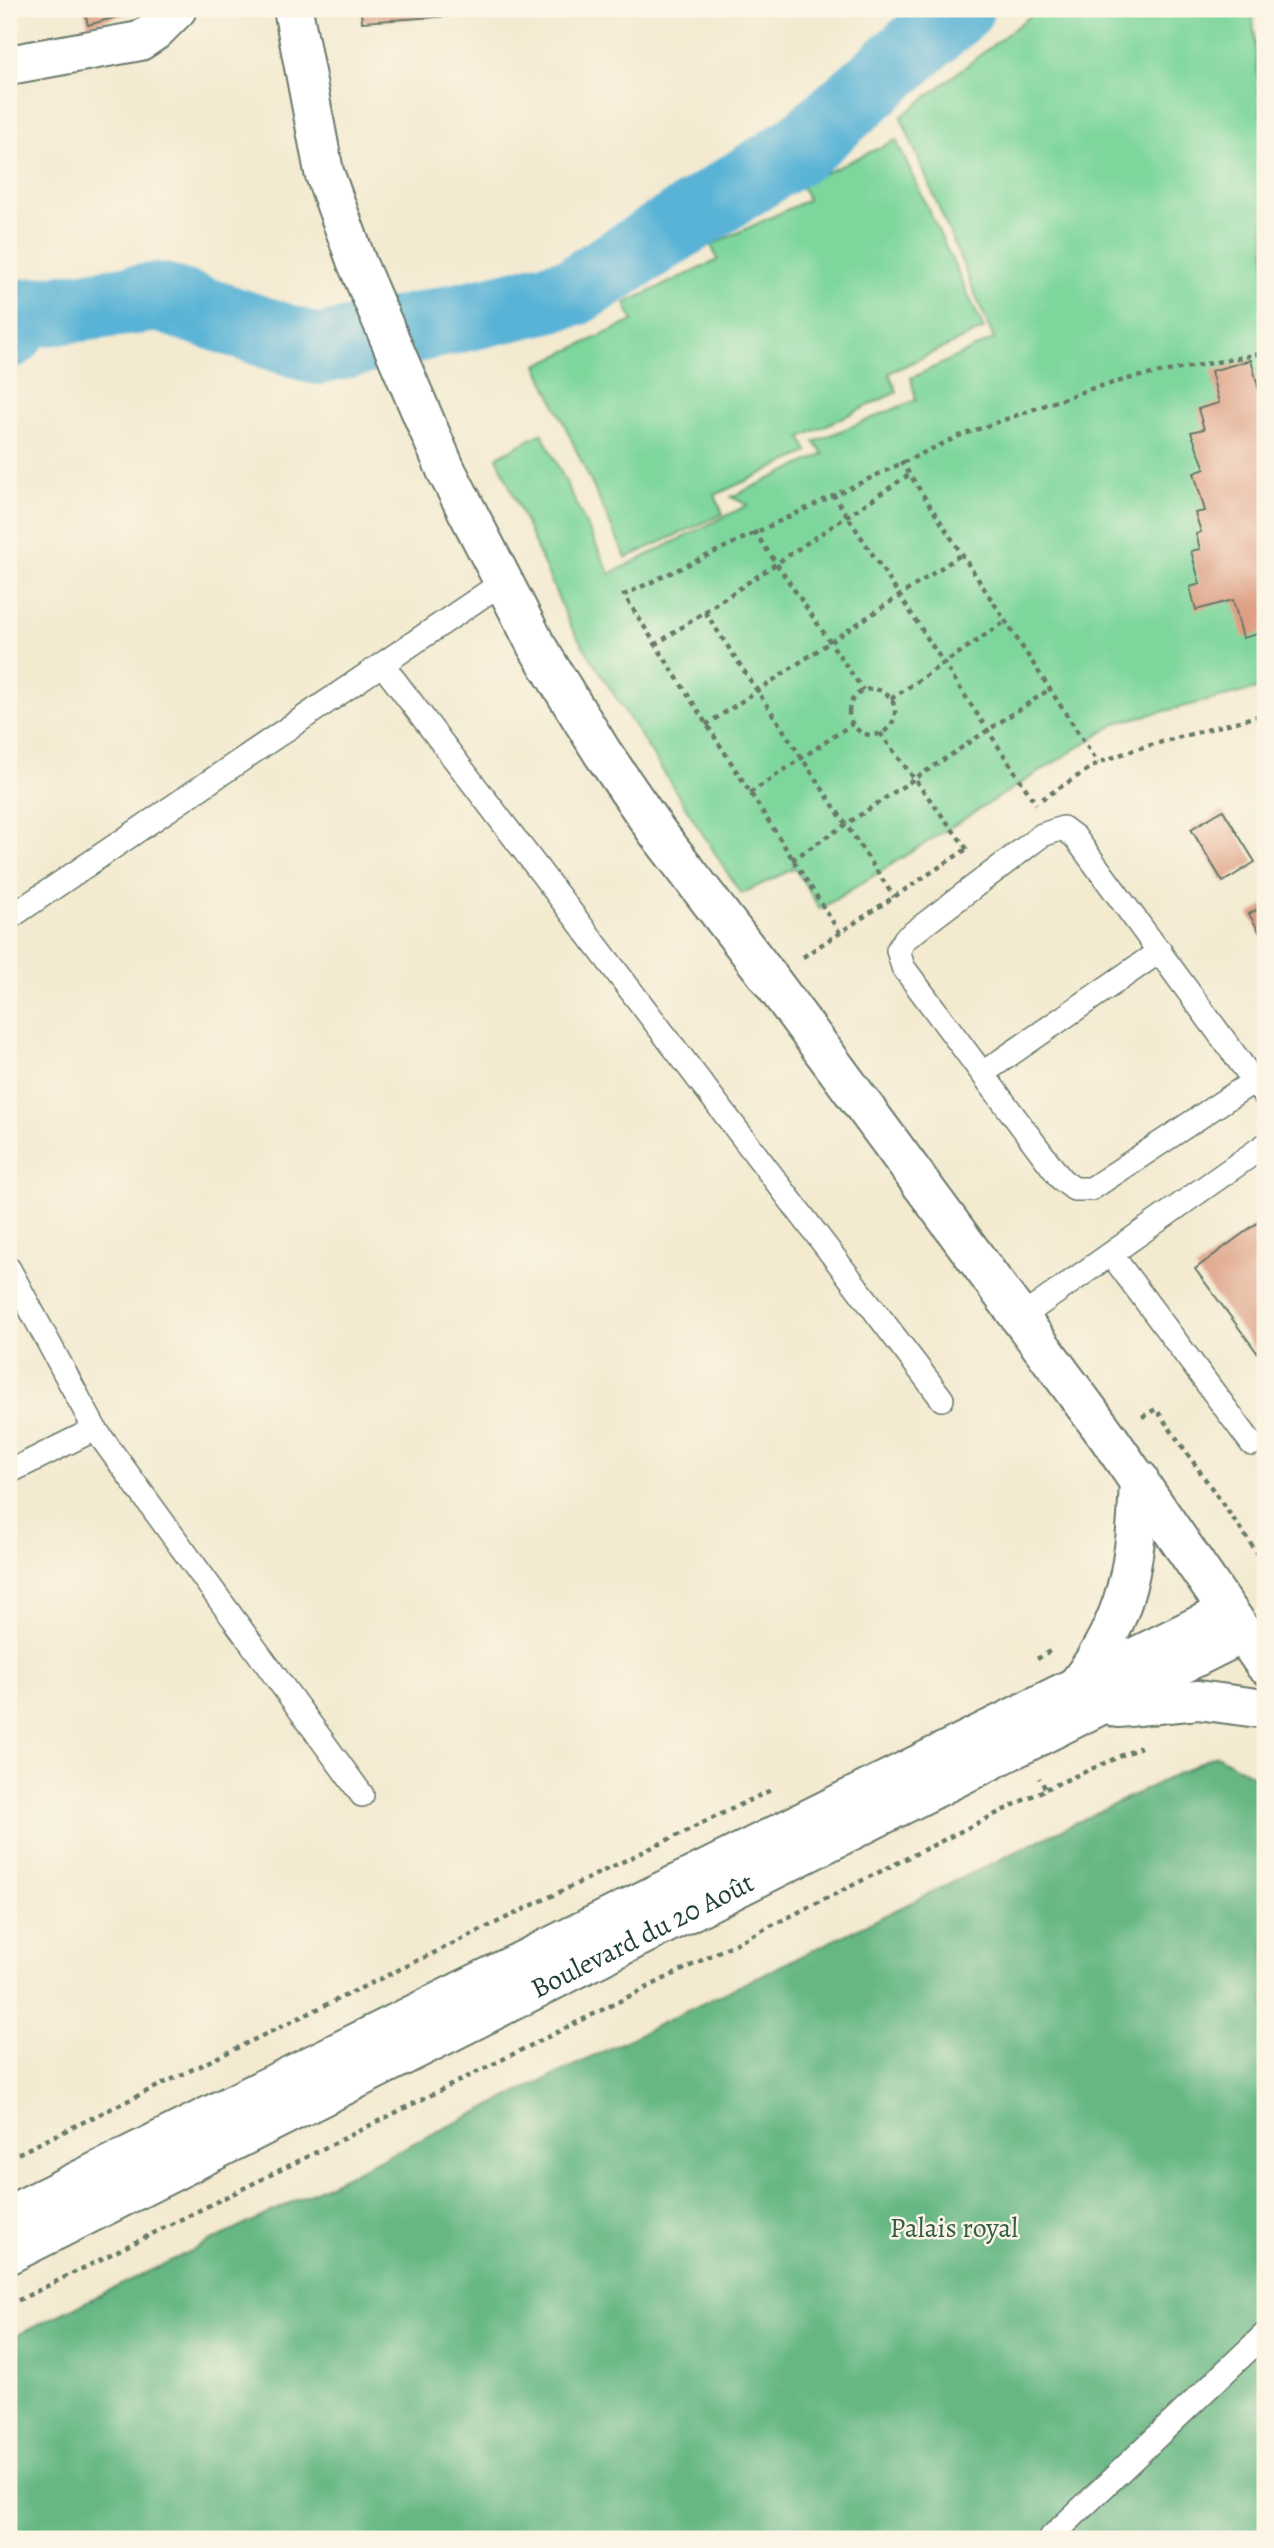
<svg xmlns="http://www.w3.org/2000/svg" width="1274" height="2548" font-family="Alegreya,serif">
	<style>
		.green { fill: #7dd69c; stroke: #4e8a68; stroke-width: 2 }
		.forest { fill: #66b784; stroke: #427a5c; stroke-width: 2 }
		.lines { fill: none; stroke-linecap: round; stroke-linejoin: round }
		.river { stroke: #58b3d6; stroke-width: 70 }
		.building { fill: #db987d }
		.service-casing { stroke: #697a6b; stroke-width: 26 }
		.minor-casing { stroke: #697a6b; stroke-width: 42 }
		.path { stroke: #697a6b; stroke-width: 4.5; stroke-dasharray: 5 5; stroke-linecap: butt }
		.service { stroke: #fff; stroke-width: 23 }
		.minor { stroke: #fff; stroke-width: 38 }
		.labels { text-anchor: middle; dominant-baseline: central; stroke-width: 5; stroke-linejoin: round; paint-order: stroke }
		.street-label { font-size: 28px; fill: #1f3d34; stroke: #fcf5e5 }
		.park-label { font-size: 28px; fill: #325c49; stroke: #fcf5e5 }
	</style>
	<rect width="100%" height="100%" fill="#fcf5e5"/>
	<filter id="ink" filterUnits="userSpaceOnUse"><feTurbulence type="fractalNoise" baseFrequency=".0143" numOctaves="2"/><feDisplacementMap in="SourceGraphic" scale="14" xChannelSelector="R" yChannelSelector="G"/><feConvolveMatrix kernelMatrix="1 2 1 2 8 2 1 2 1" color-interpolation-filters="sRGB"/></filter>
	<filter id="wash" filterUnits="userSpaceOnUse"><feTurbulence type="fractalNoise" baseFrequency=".00686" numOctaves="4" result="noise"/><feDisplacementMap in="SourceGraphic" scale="28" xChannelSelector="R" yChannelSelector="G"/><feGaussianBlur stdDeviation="1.57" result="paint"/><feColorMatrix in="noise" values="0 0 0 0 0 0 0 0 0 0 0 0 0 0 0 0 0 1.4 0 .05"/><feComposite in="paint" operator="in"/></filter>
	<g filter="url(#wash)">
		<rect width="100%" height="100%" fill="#f3ead0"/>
		<!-- green -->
		<path class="green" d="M1039,9H1252L1265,151V687L1119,722L820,909L795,868L741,894L570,625L497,457L542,433L610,574L748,505L731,497L824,454L814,442L916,400L911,378L994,339L901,117Z
			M896,140L984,329L889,373L897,392L801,437L808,452L715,495L723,514L626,558L537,365L633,321L625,303L718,260L711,245L808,200L801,184Z"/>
		<!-- forest -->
		<path class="forest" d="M1216,1755L1265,1782V2539H9V2339Z"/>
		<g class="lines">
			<!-- river -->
			<path class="river" d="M9,334L22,314L159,297L318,350L573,292L800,148L959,9"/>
		</g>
		<g id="blocks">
			<!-- building -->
			<path class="building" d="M84,9H126L127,14L88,25Z
				M361,9H465V15L362,22Z
				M1251,360L1265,413V445L1261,446L1265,460V525L1261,526L1265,543V632L1243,638L1233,600L1196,610L1190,587L1200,584L1191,551L1200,549L1196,534L1201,532L1195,513L1205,511L1194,473L1205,469L1191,432L1204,429L1198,409L1219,403L1211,371Z
				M1223,810L1255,862L1223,882L1191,829Z
				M1265,905V942L1249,914Z
				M1265,1217V1363L1195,1269Z"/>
		</g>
	</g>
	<g filter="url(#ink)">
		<use href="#blocks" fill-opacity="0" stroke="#697a6b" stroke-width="2"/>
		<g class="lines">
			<defs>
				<path id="service" d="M382,664L942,1399
					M9,918L503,582
					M983,1073L1160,951
					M1254,1081L1091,1189H1074L1061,1179L903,967L898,950L905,939L1042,835L1063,828L1075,837L1254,1081L1265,1096
					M1111,1254L1252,1444
					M9,1269L95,1429L362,1795
					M1020,1318L1265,1145
					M9,1472L95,1429
					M1049,2539L1265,2334"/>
				<g id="minor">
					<path d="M293,9L324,172L357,263L446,470L536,645L602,752L657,832L770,979L1108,1437L1265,1665"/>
					<path d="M9,65L140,41L155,31L177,9"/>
					<path d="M1078,1684C1129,1617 1136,1562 1139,1479"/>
					<path d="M1118,1708L1198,1700L1265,1709"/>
					<path d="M9,2215L1226,1612"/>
					<path id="s1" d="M9,2254L1242,1634"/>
				</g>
			</defs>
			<!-- service casing -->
			<use href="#service" class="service-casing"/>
			<!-- minor casing -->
			<use href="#minor" class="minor-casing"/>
			<!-- path -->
			<path class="path" d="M901,461L1098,763
				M833,494L1036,804
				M754,531L863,690
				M705,612L894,897
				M655,645L910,474
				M849 712a23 23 0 1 1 46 0a23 23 0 1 1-46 0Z
				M891,699L1006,621
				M706,725L962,554
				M880,733L967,849
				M750,793L852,724
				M1042,799L1098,763L1136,749L1265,714
				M792,860L1050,689
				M840,933L624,595L959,436L1090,389L1136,377L1265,353
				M803,957L968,848
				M1142,1417L1156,1409L1265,1564
				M1037,1659L1053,1649
				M1046,1789L1141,1747
				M9,2158L771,1790
				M9,2305L1046,1789L1039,1778"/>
			<!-- service -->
			<use href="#service" class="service"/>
			<!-- minor -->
			<use href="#minor" class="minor"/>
		</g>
	</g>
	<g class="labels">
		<!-- street labels -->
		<g class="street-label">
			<text stroke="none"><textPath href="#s1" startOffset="709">Boulevard du 20 Août</textPath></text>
		</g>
		<!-- park labels -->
		<g class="park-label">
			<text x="954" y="2228">Palais royal</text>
		</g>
	</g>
	<!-- margin -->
	<rect width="1274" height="2548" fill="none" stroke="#fcf5e5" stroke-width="35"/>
</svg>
